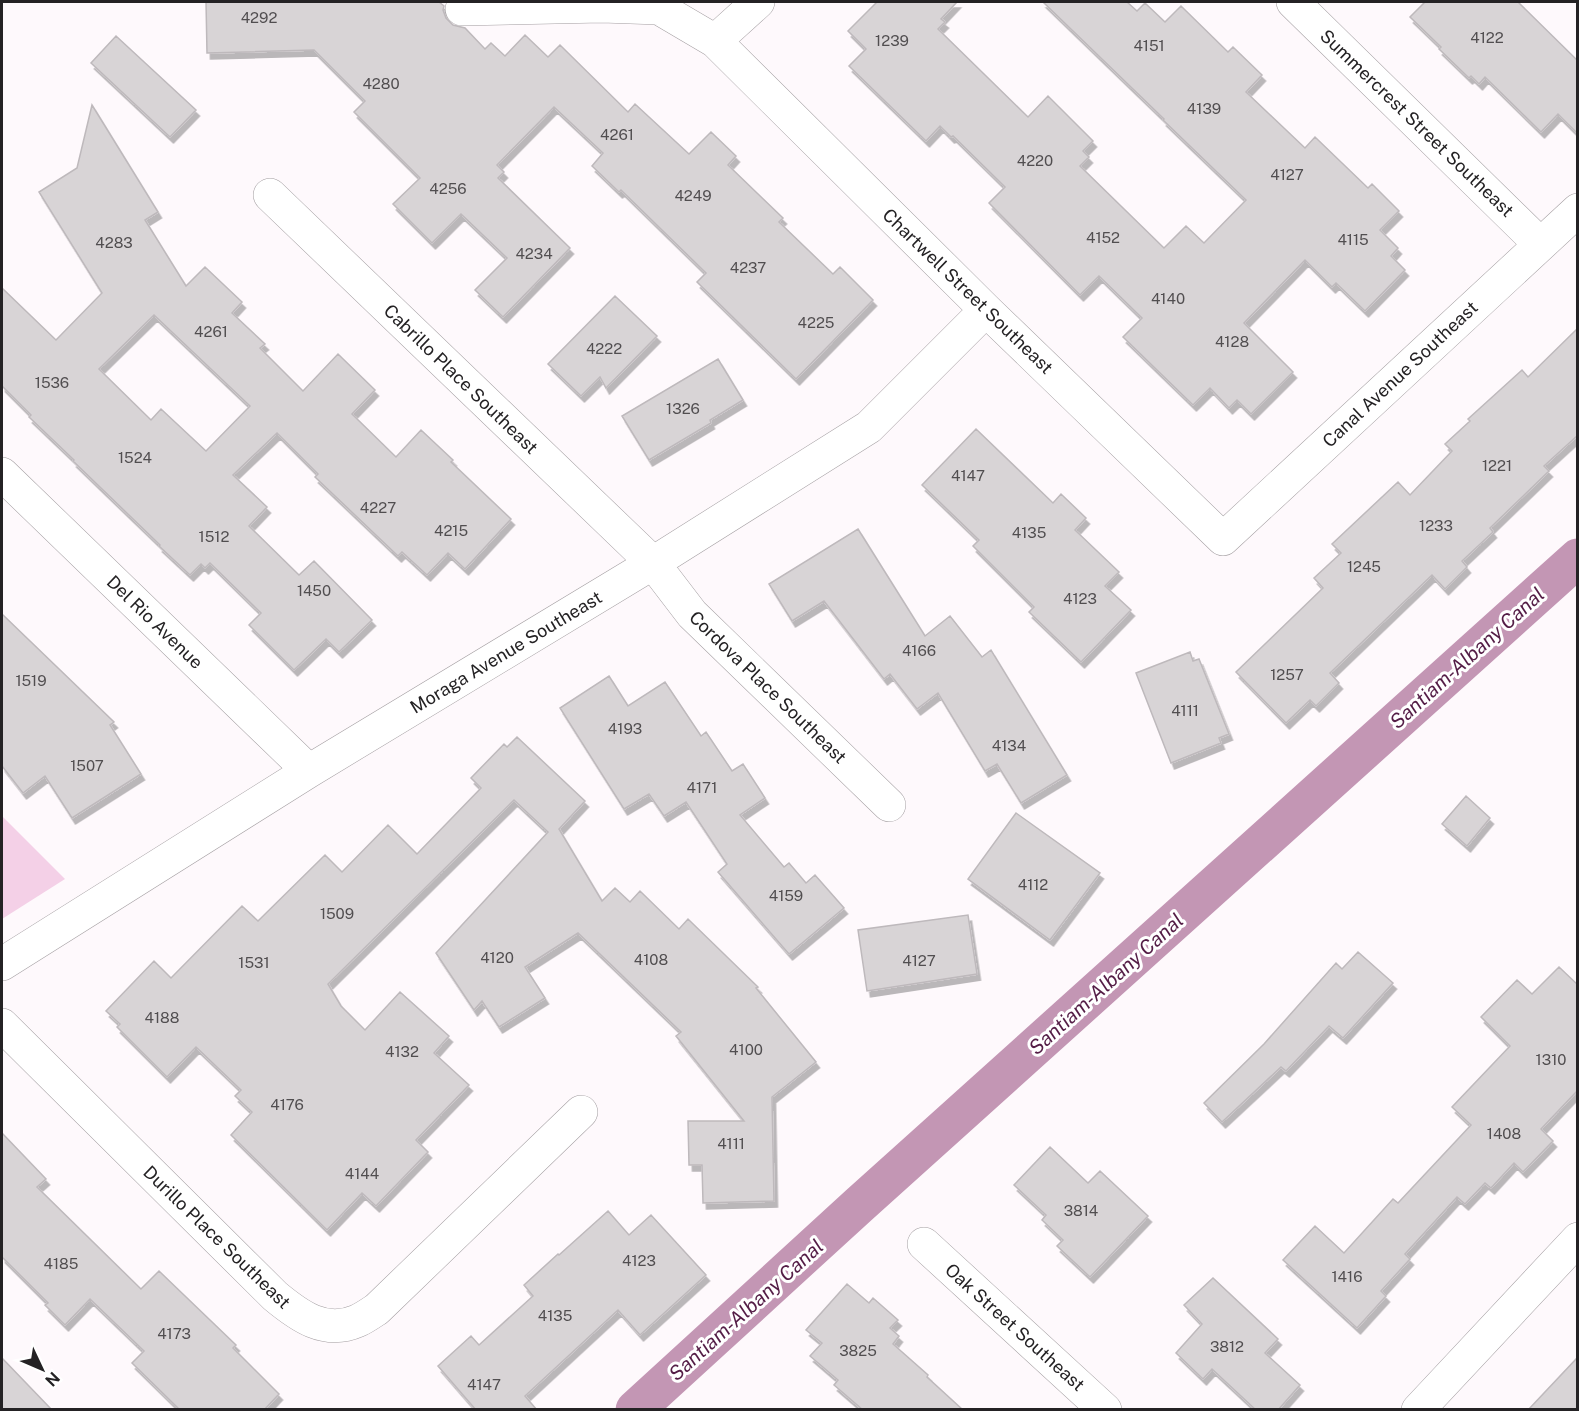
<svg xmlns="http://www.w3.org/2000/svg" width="1579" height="1411" font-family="'Public Sans',sans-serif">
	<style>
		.green { fill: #f4d0e7 }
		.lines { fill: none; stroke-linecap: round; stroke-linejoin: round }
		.canal { stroke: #c396b4; stroke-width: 39 }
		.building { fill: #d8d4d6; stroke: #beb9bc; stroke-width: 1.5; fill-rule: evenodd; filter: url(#shadow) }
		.minor-casing { stroke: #a49fa2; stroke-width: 34 }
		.minor { stroke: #fff; stroke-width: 33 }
		.labels { text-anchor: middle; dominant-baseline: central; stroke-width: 6; stroke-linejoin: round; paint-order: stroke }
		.number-label { font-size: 15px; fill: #514e50 }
		.street-label { font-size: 18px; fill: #242224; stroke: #fff }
		.water-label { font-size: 20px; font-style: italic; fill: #541d46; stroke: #fff }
	</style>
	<defs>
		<filter id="shadow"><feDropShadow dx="3.5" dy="6" stdDeviation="0" flood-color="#0004"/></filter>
	</defs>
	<rect width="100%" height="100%" fill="#fef9fc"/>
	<!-- green -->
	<path class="green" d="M2,816L65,879L2,919Z"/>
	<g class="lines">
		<!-- canal -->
		<path class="canal" d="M635,1410L859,1205L1578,558"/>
	</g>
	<!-- building -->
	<path class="building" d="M206,2H439L444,6L443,10L446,18L453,25L465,28L485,49L491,43L505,56L525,35L548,57L560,45L628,112L635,104L689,154L711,132L736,156L728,165L783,218L779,222L833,274L840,267L873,300L796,379L697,282L706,273L621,190L619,192L592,166L603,153L554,107L497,165L504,172L498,178L570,248L503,317L475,290L507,258L461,214L432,243L393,204L420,178L354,112L365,101L314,50L207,53Z
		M877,2H957L941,19L945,22L938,29L1028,117L1048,96L1093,141L1083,151L1089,157L1080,166L1164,248L1186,226L1204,243L1246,200L1163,120L1164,119L1043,2H1127L1137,11L1145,3L1165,22L1181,6L1228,52L1233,47L1262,75L1246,92L1305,148L1315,137L1368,188L1372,184L1399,211L1380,230L1398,248L1391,256L1405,270L1365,311L1336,283L1332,287L1305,260L1244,323L1293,372L1251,414L1237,400L1229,408L1210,388L1193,405L1123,337L1142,318L1099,276L1080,295L989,203L1005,187L953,136L951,137L940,126L926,141L849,66L866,49L848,31Z
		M1425,2H1518L1578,61V134L1558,114L1541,132L1485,77L1479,84L1471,76L1469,78L1439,49L1441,47L1410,17Z
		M116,36L196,110L170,137L91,63Z
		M92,105L158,212L145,220L186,286L205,267L242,302L232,313L265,344L260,348L303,391L338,354L375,390L352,414L396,457L421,430L453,460L451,462L511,519L465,569L448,553L427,575L402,552L398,556L315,477L318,474L277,433L233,475L267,507L249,526L299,575L314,561L372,620L339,652L326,639L294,670L249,625L261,613L210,563L205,568L201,564L190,575L159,546L160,545L73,461L74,460L29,417L31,415L2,386V288L56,340L102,293L39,192L77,168ZM154,315L250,406L206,451L161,409L151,420L99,369Z
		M615,296L657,336L606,388L600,377L581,396L548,364Z
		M1578,328V435L1544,466L1549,471L1490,528L1493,532L1462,561L1467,567L1445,589L1432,575L1330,673L1339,683L1316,706L1310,700L1286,723L1236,672L1323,588L1314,578L1341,553L1332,544L1398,482L1410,495L1452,451L1445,444L1470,421L1468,419L1522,370L1528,377Z
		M718,359L743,400L710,420L711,423L649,460L622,416Z
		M976,429L1053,503L1061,494L1086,518L1075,530L1119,572L1105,586L1131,610L1081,662L1029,612L1034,607L973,546L979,540L922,485Z
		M858,529L925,636L950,616L982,657L991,650L1067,775L1021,803L997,764L985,771L938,693L917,709L890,674L884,679L824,601L792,621L769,584Z
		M2,614L114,722L110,725L141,774L72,818L45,776L23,793L2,766Z
		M1190,652L1193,661L1199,659L1229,734L1219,738L1221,743L1171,763L1136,673Z
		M609,676L628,706L665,682L701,736L706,732L732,771L743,764L765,798L740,815L784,867L789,863L806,883L815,875L844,908L789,954L718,872L727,864L686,802L664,816L649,794L624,809L560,708Z
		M517,737L585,801L559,829L602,901L615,888L630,902L640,891L679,929L688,919L758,987L756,988L816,1062L772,1097L774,1201L703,1203L702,1165H689L688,1121H744L676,1036L681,1032L578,933L525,967L545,998L499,1027L482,1001L474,1010L436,953L548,832L514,800L328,984L341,1006L365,1030L400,992L449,1036L434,1053L469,1085L416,1140L428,1152L376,1206L362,1193L327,1230L231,1135L252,1112L235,1096L241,1090L196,1047L167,1077L117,1027L120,1024L106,1011L154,961L171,978L242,906L258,921L325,855L342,872L388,825L417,854L481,788L471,778L504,744L507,747Z
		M1466,796L1490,818L1467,846L1442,824Z
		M1016,813L1100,873L1050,940L968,879Z
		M968,915L977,974L867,991L858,930Z
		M1358,952L1393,983L1343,1038L1329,1026L1286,1071L1281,1067L1222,1122L1204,1103L1264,1044L1336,963L1342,969Z
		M1559,967L1578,985V1090L1541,1129L1553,1141L1523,1172L1514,1163L1491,1188L1485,1183L1465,1204L1457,1197L1405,1254L1410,1259L1381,1291L1386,1296L1357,1328L1283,1260L1315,1226L1344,1253L1393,1199L1398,1203L1471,1125L1452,1107L1510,1046L1481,1017L1517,980L1532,994Z
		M2,1133L46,1179L37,1187L141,1289L159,1271L236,1345L233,1348L279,1394L264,1410H180L132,1363L144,1351L90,1299L65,1325L45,1305L48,1303L2,1257Z
		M1050,1147L1088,1183L1100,1171L1148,1216L1090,1277L1057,1246L1063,1240L1042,1220L1046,1215L1014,1185Z
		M608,1211L629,1235L651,1215L706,1275L640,1335L618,1310L525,1396L537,1410H476L438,1366L471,1336L479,1345L533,1296L524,1285L558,1254L559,1255Z
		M1213,1278L1278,1339L1265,1353L1300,1385L1278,1410H1256L1212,1369L1203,1379L1176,1353L1202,1324L1184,1305Z
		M847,1284L869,1303L873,1298L898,1320L890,1328L899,1336L893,1344L928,1375L927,1377L963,1410H863L834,1385L838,1380L810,1356L822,1343L806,1330Z
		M1578,1357V1410H1528Z
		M2,1358L52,1410H2Z"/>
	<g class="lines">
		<defs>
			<path id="minor" d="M1293,2L1540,244
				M462,9L602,6L659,8L715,41L986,310L1223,539L1578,210
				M715,41L758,2
				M270,195L653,563L692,614L889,805
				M2,474L309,771
				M2,964L309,771L653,563L869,427L986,310
				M2,1025L275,1296C299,1316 325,1335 357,1321C364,1318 371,1313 377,1309L581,1112
				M924,1244L1105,1410
				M1418,1410L1578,1239"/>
		</defs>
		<!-- minor casing -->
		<use href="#minor" class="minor-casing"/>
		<!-- minor -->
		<use href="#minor" class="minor"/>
	</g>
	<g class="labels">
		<!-- number labels -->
		<g class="number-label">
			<text x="259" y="17">4292</text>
			<text x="1487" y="37">4122</text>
			<text x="892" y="40">1239</text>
			<text x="1149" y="45">4151</text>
			<text x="381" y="83">4280</text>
			<text x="1204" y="108">4139</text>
			<text x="617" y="134">4261</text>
			<text x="1035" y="160">4220</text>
			<text x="1287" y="174">4127</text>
			<text x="448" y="188">4256</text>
			<text x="693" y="195">4249</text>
			<text x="1103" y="237">4152</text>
			<text x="1353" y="239">4115</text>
			<text x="114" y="242">4283</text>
			<text x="534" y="253">4234</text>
			<text x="748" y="267">4237</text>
			<text x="1168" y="298">4140</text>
			<text x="816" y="322">4225</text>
			<text x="211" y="331">4261</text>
			<text x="1232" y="341">4128</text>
			<text x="604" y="348">4222</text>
			<text x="52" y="382">1536</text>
			<text x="683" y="408">1326</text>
			<text x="135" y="457">1524</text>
			<text x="1497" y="465">1221</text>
			<text x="968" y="475">4147</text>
			<text x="378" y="507">4227</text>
			<text x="1436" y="525">1233</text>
			<text x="451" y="530">4215</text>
			<text x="1029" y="532">4135</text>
			<text x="214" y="536">1512</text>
			<text x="1364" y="566">1245</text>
			<text x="314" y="590">1450</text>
			<text x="1080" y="598">4123</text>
			<text x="919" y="650">4166</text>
			<text x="1287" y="674">1257</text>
			<text x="31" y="680">1519</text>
			<text x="1185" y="710">4111</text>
			<text x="625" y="728">4193</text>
			<text x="1009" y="745">4134</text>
			<text x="87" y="765">1507</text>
			<text x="702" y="787">4171</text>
			<text x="1033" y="884">4112</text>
			<text x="786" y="895">4159</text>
			<text x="337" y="913">1509</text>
			<text x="497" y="957">4120</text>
			<text x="651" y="959">4108</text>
			<text x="919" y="960">4127</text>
			<text x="254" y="962">1531</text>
			<text x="162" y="1017">4188</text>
			<text x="746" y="1049">4100</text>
			<text x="402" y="1051">4132</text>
			<text x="1551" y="1059">1310</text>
			<text x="287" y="1104">4176</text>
			<text x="1504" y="1133">1408</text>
			<text x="731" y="1143">4111</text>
			<text x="362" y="1173">4144</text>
			<text x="1081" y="1210">3814</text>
			<text x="639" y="1260">4123</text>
			<text x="61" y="1263">4185</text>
			<text x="1347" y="1276">1416</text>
			<text x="555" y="1315">4135</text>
			<text x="174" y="1333">4173</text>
			<text x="1227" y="1346">3812</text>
			<text x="858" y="1350">3825</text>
			<text x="484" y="1384">4147</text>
		</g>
		<!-- street labels -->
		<g class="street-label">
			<text transform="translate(1417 123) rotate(44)">Summercrest Street Southeast</text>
			<text transform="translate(968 291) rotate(44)">Chartwell Street Southeast</text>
			<text transform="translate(1400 374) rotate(-43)">Canal Avenue Southeast</text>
			<text transform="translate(461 379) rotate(44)">Cabrillo Place Southeast</text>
			<text transform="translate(155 622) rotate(44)">Del Rio Avenue</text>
			<text transform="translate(506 652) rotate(-31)">Moraga Avenue Southeast</text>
			<text transform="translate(768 687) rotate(44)">Cordova Place Southeast</text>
			<text transform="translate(217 1237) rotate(44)">Durillo Place Southeast</text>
			<text transform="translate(1015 1327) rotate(42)">Oak Street Southeast</text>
		</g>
		<!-- water labels -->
		<g class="water-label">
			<text transform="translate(1467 658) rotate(-42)">Santiam-Albany Canal</text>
			<text transform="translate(1106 984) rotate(-42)">Santiam-Albany Canal</text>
			<text transform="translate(746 1310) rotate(-42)">Santiam-Albany Canal</text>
		</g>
	</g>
	<!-- border -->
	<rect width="1579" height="1411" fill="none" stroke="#242224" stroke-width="6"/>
	<!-- north arrow -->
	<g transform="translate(42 1369) rotate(134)" stroke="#ffffff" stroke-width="4.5" paint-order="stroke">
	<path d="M0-4.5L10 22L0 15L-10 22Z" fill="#242224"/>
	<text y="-9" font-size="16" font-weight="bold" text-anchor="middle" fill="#242224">N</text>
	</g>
</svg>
